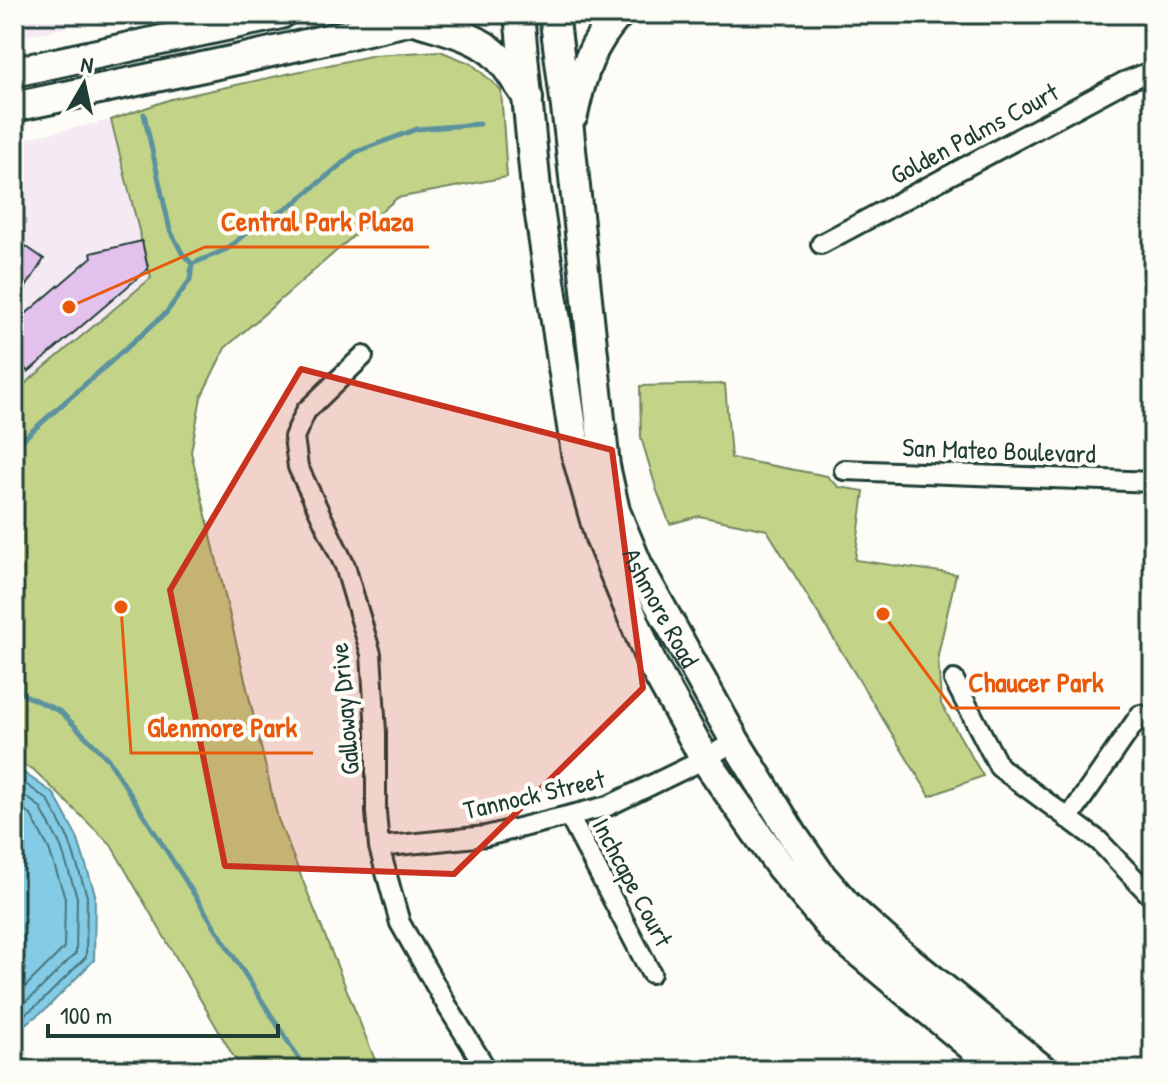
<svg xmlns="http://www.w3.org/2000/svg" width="1167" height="1084" font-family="'Patrick Hand',sans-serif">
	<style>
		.built { fill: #f5eaf4 }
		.green { fill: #c3d488; stroke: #71885e; stroke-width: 2 }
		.water { fill: #84cbe5; stroke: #5c929e; stroke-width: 2 }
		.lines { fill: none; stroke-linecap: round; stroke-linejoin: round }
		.shore { stroke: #47767b; stroke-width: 2 }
		.stream { stroke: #5c929e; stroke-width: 5 }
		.building { fill: #e3c1ed; stroke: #1f3d34; stroke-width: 2 }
		.minor-casing { stroke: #1f3d34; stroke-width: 24 }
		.primary-casing { stroke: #1f3d34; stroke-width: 34 }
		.minor { stroke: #fdfcf7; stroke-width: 18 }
		.primary { stroke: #fdfcf7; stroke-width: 28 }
		.marked { fill: #c8321e; fill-opacity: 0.2; stroke: #c8321e; stroke-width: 6; stroke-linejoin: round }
		.labels { text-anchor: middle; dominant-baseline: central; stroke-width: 8; stroke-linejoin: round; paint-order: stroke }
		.street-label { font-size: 26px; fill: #1f3d34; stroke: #fdfcf7 }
		.leader { fill: none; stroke: #e8590c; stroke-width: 3 }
		.callout-dot { fill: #e8590c; stroke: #fdfcf7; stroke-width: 3 }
		.callout-label { font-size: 28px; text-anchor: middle; font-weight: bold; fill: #e8590c; stroke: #fdfcf7; stroke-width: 8; stroke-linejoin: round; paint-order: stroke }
	</style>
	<rect width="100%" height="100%" fill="#fdfcf7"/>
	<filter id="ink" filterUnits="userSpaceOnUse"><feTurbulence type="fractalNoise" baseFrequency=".0125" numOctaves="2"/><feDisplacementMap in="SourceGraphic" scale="16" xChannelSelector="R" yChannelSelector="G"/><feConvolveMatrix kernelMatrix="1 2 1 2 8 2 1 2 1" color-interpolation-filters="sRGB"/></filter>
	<g filter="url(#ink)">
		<!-- built -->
		<path class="built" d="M14,14H134L14,38Z
			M111,120L151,278L14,393V141Z"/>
		<!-- green -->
		<path class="green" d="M440,51L472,64L501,90L507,177L397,198L225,348L201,397L191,452L278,819L379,1070H243L232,1054L111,845L33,769L14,762V393L151,278L111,120L171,99L375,55Z
			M725,384L731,458L827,476L839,487L864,491L855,560L956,574L938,655L941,704L983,776L930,796L767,530L699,516L670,524L657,491L641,437L640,386Z"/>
		<!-- water -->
		<path class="water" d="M14,766L54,794L77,837L95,894L94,960L46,1009L14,1032Z"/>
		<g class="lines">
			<!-- shore -->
			<path class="shore" d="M14,776L48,800L69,840L87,896L86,957L40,1003L14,1022
				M14,788L40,807L60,844L77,897L76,953L34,995L14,1010
				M14,803L31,815L49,849L65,898L64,948L26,986L14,995"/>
			<!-- stream -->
			<path class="stream" d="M192,264L227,249L246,233L297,201L356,152L417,129L480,124
				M14,447L166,313L190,280L192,264L182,253L170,230L144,114
				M14,690L61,712L108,759L306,1070"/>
		</g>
		<!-- building -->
		<path class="building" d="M14,238L44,259L14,306Z
			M142,241L148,269L28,372L14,357V324L92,257L91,253Z"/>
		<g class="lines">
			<defs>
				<path id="minor" d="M821,244L1124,82L1153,71
					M363,356L306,411L294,437L298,467L345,566L371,654L376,732V812L379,847L400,923L449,1009L487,1070
					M844,470L1153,482
					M954,680L999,767L1099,841L1153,898
					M569,816L651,973
					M1068,819L1140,715
					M379,847L486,836L608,806L705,759L735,741"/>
				<g id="primary">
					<path d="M519,14L536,189L576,453L600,538L652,664L705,759L780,866L835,932L1000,1070"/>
					<path id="s1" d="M554,14L569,131L605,466L615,511L638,566L735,741L794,837L822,877L848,907L901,954L1043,1070"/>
					<path d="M415,20C442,29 476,35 497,56C509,68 518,84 528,98"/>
					<path d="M14,72L281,14"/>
					<path d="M14,107L236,60L438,14"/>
					<path d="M573,115C582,74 590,45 619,14"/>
				</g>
			</defs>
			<!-- minor casing -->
			<use href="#minor" class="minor-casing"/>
			<!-- primary casing -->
			<use href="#primary" class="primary-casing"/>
			<!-- minor -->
			<use href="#minor" class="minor"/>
			<!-- primary -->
			<use href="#primary" class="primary"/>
		</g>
	</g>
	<!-- marked area -->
	<path class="marked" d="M301,369L612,450L643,688L454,874L225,866L170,590Z"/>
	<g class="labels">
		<!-- street labels -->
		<g class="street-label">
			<text transform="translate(974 133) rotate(-28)">Golden Palms Court</text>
			<text transform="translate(999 450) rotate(2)">San Mateo Boulevard</text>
			<text stroke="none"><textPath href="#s1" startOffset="608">Ashmore Road</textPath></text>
			<text transform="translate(344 709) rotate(-95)">Galloway Drive</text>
			<text transform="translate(534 794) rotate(-13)">Tannock Street</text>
			<text transform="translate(633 882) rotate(62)">Inchcape Court</text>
		</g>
	</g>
	<!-- callouts -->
	<path class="leader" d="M69 307L205 247H429M883 614L952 708H1120M121 607L131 753H313"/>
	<g class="callout-dot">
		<circle cx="69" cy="307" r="8"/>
		<circle cx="883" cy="614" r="8"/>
		<circle cx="121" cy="607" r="8"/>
	</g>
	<g class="callout-label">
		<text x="317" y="231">Central Park Plaza</text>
		<text x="1036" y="692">Chaucer Park</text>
		<text x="222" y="737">Glenmore Park</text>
	</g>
	<!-- margin -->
	<rect width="1167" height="1084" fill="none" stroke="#fdfcf7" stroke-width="48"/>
	<rect x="24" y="24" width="1119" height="1036" fill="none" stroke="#1f3d34" stroke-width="3" filter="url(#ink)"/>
	<!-- north arrow -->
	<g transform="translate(84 84) rotate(9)" stroke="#fdfcf7" stroke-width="6" paint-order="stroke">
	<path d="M0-6L14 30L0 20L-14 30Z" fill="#1f3d34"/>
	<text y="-12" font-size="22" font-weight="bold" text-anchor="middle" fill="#1f3d34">N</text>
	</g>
	<!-- scale -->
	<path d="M48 1024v12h230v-12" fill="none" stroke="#1f3d34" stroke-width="4"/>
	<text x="60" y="1024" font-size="24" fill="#1f3d34" stroke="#fdfcf7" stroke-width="6" paint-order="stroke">100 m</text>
</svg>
